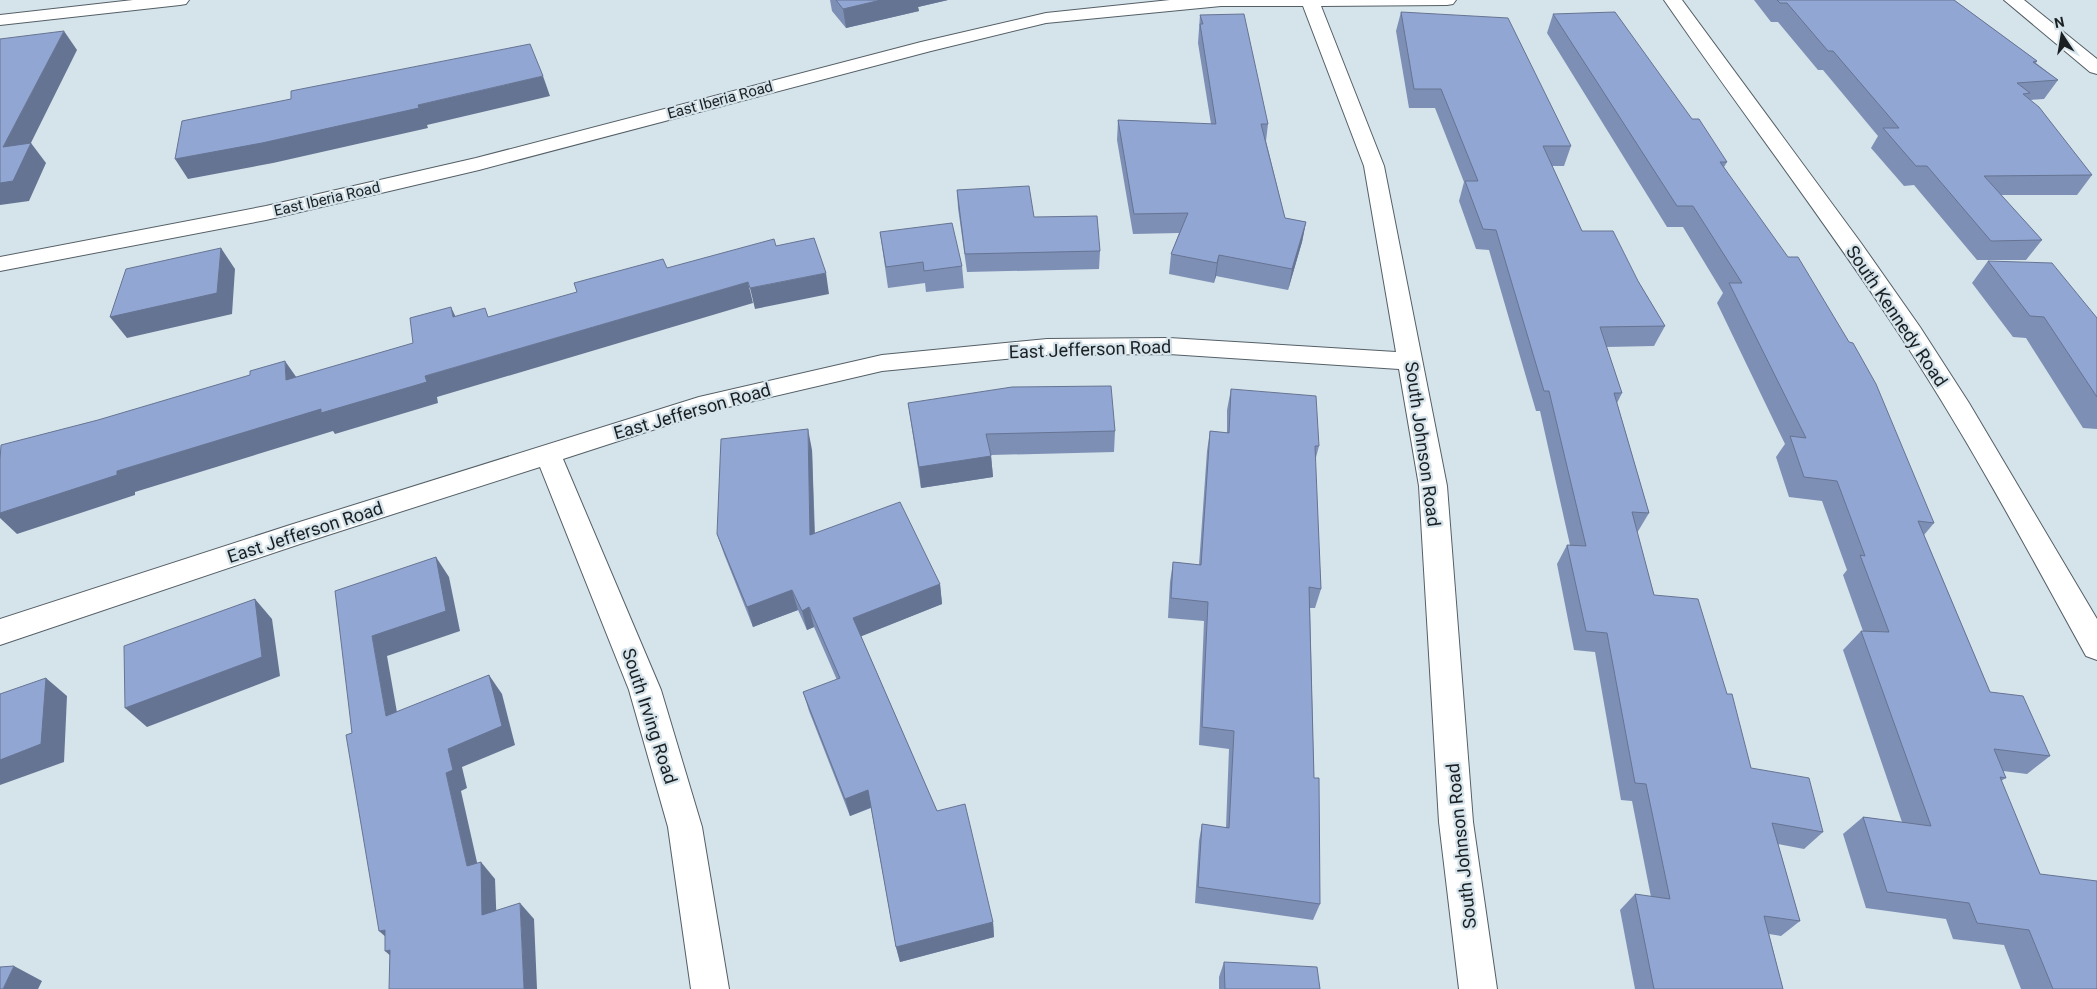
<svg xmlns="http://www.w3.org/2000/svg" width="2097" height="989" font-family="Roboto,sans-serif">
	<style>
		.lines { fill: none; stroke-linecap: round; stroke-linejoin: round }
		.minor-casing { stroke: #545f66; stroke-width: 2 }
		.minor { fill: #fff; fill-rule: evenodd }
		.wall { fill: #7d8fb5 }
		.shaded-wall { fill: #667493 }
		.building { fill: #91a6d2; stroke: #667493 }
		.labels { text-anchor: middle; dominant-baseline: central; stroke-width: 4.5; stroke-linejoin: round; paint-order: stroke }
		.far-street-label { font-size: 15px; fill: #1a1f22; stroke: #d5e3eb }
		.street-label { font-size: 18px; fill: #1a1f22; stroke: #d5e3eb }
	</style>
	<rect width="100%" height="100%" fill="#d5e3eb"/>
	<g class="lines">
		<defs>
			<path id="minor" d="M133,0H189L186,4L180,5L0,25V15Z
				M1170,0H1456L1453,4L1447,5L1321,6L1384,166L1447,486L1473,822L1497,989H1459L1439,822L1419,486L1399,369L1169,354L1047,355L882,371L711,411L563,459L661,690L702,827L729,989H691L668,827L629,690L540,467L300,544L0,645V619L290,525L699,397L882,355L1047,339L1169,338L1396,352L1364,166L1303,6H1221L1046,23L931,51L479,170L266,220L0,271V257L266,206L476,158L921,42L1046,13Z
				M1664,0H1682L1861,243L1920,327L1969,403L2097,619V660L2086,656C2027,549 1969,440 1901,337C1826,222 1742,113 1664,0Z
				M2004,0H2024L2097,59V74L2090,72Z"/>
		</defs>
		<!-- minor casing -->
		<use href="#minor" class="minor-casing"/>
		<!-- minor -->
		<use href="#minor" class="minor"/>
	</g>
	<!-- wall -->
	<path class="wall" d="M830,0H948L918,7L919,11L846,28L832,11Z
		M1754,0H1954L2037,61L2036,63L2058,80L2044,99L2030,100L2092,175L2077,195H2001L2042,240L2026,260H1977L1914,185L1904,186L1871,148L1878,136L1823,70H1818L1778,22H1771Z
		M1401,12L1571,146L1564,166H1552L1582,231L1638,281L1665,326L1654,346L1606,347L1622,393L1617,403L1649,513L1637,533L1654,595L1727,694L1751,768L1823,832L1804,849L1778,844L1800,921L1781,936L1769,934L1783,989H1635L1620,910L1635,894L1651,897L1632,801L1621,800L1595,652L1574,650L1557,564L1567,545H1570L1540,411H1536L1489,250L1476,249L1459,201L1464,182L1435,108H1409L1396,31Z
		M1553,14L1692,119L1727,162L1724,167L1934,523L1924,535L1990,692L2050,756L2027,774L2003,771L2006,778L2001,781L2040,874L2097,989H2021L2004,945L1953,939L1946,919L1866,908L1843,834L1863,817L1902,822L1843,650L1861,631H1863L1843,575L1847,570L1822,501L1789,497L1776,457L1785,444L1717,303L1723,293L1683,227H1667L1547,33Z
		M1200,15L1268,124L1266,141L1285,218L1306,222L1302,242L1288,290L1216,276L1214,283L1169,274L1171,254L1179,233L1133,234L1117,140L1118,120L1211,124L1198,43Z
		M957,190L1034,217L1100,251L1099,269L967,272L958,208Z
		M880,232L962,266L964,288L926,292L925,283L888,288Z
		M1988,261L2097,318V429L2083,428L2026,338L2013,337L1972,283Z
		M1231,389L1319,446L1315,461L1321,589L1315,608H1310L1314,778L1320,904L1313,920L1195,903L1199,841L1202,824L1226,828L1229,749L1199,745L1204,621L1168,618L1170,582L1173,562L1199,565L1207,451L1210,431L1227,433V410Z
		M908,403L1115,431L1114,452L991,455L993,477L921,488Z
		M812,450L815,533L940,584L942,604L861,636L937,811L993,922L994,937L900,962L896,947L871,808L850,816L809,711L803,692L837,680L814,627L807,630L798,610L753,627L724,554L717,534Z
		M1224,962L1320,989H1219V977Z"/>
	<!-- shaded-wall -->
	<path class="shaded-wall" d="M881,0H948L918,7L919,11L846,28L843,9Z
		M64,31L77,50L19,167L3,147Z
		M543,76L550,96L427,125L428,128L273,163L188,179L175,159L418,105Z
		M31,143L46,163L29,201L0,205V183Z
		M1306,222L1302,242L1288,290L1292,269Z
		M221,248L235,269L232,314L127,338L110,317Z
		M1219,255L1216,276L1214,283L1217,263Z
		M826,273L829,294L755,309L750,288Z
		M748,282L753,303L437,397L438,403L335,434L333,431L135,492V495L17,534L0,518V513L117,471L425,376Z
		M451,307L461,328L453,317Z
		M285,361L299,381L286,380Z
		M808,429L812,450L815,555L810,535Z
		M991,456L993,477L921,488L919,467Z
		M436,557L449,577L460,631L387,656L401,735L386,716L372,636Z
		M940,584L942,604L857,638L853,618Z
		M792,590L798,610L753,627L747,607Z
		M255,599L272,619L280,676L147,727L125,708Z
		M809,607L814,627L807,630L802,611Z
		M489,675L502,694L515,745L462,767L467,788L461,791L481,880V862L495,879L497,931L482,915L467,866L446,773L448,749Z
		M46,678L67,696L64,762L0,785V760Z
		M868,790L872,807L850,816L845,799Z
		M520,903L534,919L537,989H524Z
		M993,922L994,937L900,962L896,947Z
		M385,930L397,947L379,931Z
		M390,950L403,967L385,951Z
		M14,966L42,981L38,989H3Z"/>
	<!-- building -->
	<path class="building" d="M836,0H881L843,9Z
		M1777,0H1954L2037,61L2033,62L2058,80L2017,83L2030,93L2023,94L2039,107L2092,175L1984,176L2042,240L1991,241L1927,166H1916L1883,128H1899L1833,51H1828L1787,3H1780Z
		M1401,12L1508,18L1571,146H1543L1582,231H1613L1638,281L1665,326L1600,327L1622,393H1614L1649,513L1632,512L1654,595L1698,599L1727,694H1732L1751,768L1809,778L1823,832L1772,823L1800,921L1764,916L1783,989H1654L1635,894L1670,899L1646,784L1635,783L1607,633L1586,631L1567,545L1586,546L1549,391H1544L1496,230L1483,229L1465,181H1478L1441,89H1414Z
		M1615,12L1692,119H1699L1727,162H1720L1788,257H1798L1849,342L1853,343L1876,384L1934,523L1918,521L1990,692L2023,696L2050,756L1994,749L2006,778L2000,777L2040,874L2097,881V989H2053L2029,930L1977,923L1969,903L1887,892L1863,817L1931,826L1861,631L1889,632L1860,555L1865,556L1837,481L1804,477L1790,436L1806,438L1729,283H1742L1693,206H1677L1553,14Z
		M1244,14L1268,124H1261L1285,218L1306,222L1292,269L1219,255L1217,263L1171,254L1188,213L1134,214L1118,120L1216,124L1200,24H1203L1200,15Z
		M64,31L3,147L31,143L13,181L0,183V39Z
		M530,44L543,76L418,105L419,108L262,143L175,159L182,121L291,99V91Z
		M1029,186L1034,217L1097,216L1100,251L965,254L957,190Z
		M952,223L962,266L924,271L923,262L886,267L880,232Z
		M814,238L826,273L750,288L748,282L425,376L427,382L321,413V409L117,471V475L0,513V460L1,445L98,420L250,375V371L285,361L286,380L413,343L410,318L451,307L453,317L485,308L488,317L577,292L574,283L663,259L667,268L774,239L776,246Z
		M221,248L217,293L110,317L126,269Z
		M1988,261L2052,263L2097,318V397L2044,317L2030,316Z
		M1111,386L1115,431L986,434L991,456L919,467L908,403L1012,387Z
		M1231,389L1316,396L1319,446H1315L1321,589L1309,587L1314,778H1319L1320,904L1198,887L1202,824L1229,828L1234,731L1202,727L1208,602L1171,598L1173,562L1201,565L1210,431L1229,433Z
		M808,429L810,535L900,502L940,584L853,618L937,811L965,804L993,922L896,947L868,790L845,799L803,692L840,678L809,607L802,611L792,590L747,607L717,534L721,439Z
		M436,557L446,611L372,636L386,716L489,675L502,726L448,749L453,770L446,773L467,866L481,862L482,915L520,903L524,989H389L390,950L385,951V930L379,931L346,735L352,733L335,591Z
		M255,599L262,657L125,708L124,646Z
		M46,678L41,744L0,760V694Z
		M1224,962L1317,967L1320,989H1225Z
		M14,966L3,989H0V967Z"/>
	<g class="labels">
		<!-- far-street labels -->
		<g class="far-street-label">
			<text transform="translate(720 100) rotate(-15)">East Iberia Road</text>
			<text transform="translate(327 199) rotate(-13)">East Iberia Road</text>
		</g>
		<!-- street labels -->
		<g class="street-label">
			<text transform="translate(1897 316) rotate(56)">South Kennedy Road</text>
			<text transform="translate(1090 349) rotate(-2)">East Jefferson Road</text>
			<text transform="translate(692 411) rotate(-16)">East Jefferson Road</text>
			<text transform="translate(1423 444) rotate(82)">South Johnson Road</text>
			<text transform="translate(305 532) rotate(-18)">East Jefferson Road</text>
			<text transform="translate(650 716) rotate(72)">South Irving Road</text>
			<text transform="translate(1461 846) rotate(-96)">South Johnson Road</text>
		</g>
	</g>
	<!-- north arrow -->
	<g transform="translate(2062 35) rotate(348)" stroke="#d5e3eb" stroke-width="4" paint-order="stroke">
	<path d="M0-4L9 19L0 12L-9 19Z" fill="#1a1f22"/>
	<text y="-8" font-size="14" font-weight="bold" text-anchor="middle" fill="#1a1f22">N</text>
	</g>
</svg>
